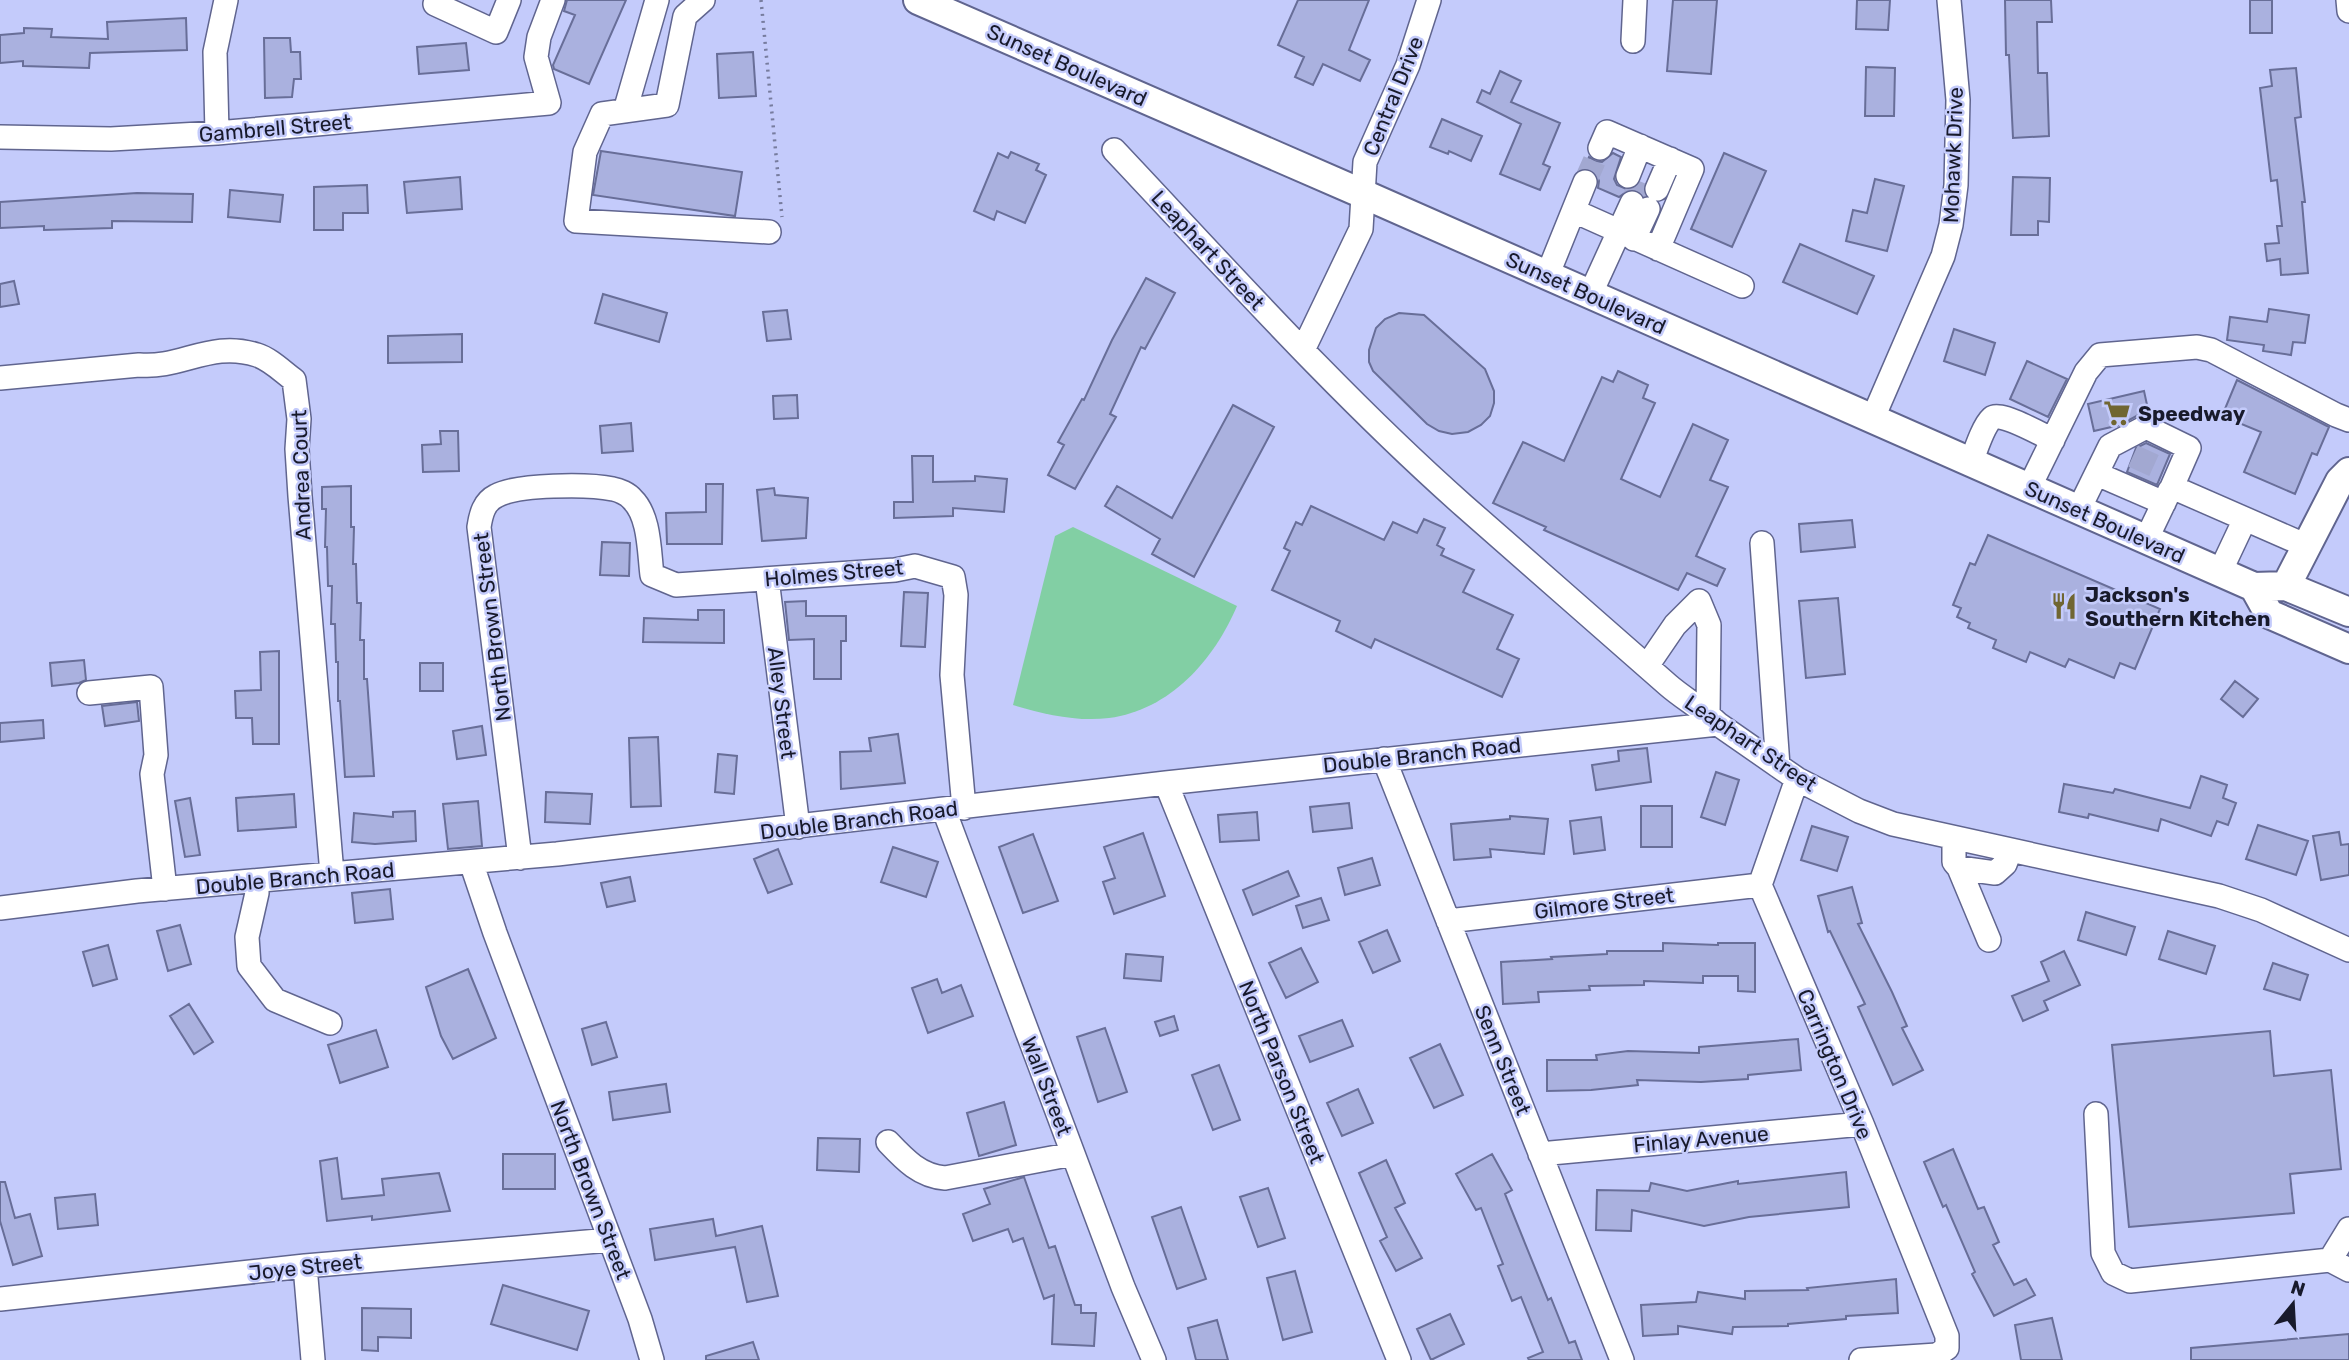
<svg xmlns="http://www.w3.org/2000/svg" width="2349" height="1360" font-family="Rubik,sans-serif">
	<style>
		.green { fill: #82cfa4 }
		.building { fill: #aab1df; stroke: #686e98; stroke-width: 2 }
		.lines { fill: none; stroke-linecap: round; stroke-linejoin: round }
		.minor-tunnel { stroke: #a2a8d1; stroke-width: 23; stroke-dasharray: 23 11; stroke-linecap: butt }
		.minor-casing { stroke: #60658f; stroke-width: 26 }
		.major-casing { stroke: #60658f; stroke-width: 32 }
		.path { stroke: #777c9e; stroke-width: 3.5; stroke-dasharray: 2 5; stroke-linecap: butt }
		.minor { stroke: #fff; stroke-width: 23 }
		.major { stroke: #fff; stroke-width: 28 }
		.labels { text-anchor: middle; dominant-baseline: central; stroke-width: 5; stroke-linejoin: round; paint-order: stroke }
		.street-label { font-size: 21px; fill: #181a2b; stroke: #c4cbfb }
		.poi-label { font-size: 21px; font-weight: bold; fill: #181a2b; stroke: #c4cbfb; text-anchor: start }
	</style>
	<rect width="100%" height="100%" fill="#c4cbfb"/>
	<!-- green -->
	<path class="green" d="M1073,527L1237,606C1214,660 1170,710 1109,718C1077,722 1043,714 1013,705L1055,536Z"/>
	<!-- building -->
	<path class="building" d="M567,0H626L589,84L554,69L553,65L575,15L564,11Z
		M1298,0H1369L1349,50L1370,60L1360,81L1323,64L1313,85L1295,77L1304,57L1278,45Z
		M1673,0H1717L1711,74L1667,71Z
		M1857,0H1890L1888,30L1856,29Z
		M2005,0H2051L2052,22H2037L2038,73H2047L2049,136L2013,138L2009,55H2006Z
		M2250,0H2272V33H2250Z
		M186,18L187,50L90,53L89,68L23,66V61L0,63V35L24,33V28L52,29L51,37L108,39L107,22Z
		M264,38H290L291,52H300L301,79H294L292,97L265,98Z
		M466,43L469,70L419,74L417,47Z
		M753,52L756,96L719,98L717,54Z
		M1866,67L1895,68L1894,116H1865Z
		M2296,68L2301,117L2295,118L2305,202H2302L2308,273L2281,275L2280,259L2267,261L2265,244L2279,243L2277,226H2282L2277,180L2271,181L2260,88L2272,86L2270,70Z
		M1500,71L1521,81L1511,102L1560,123L1543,164L1550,167L1540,190L1500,174L1521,124L1477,102L1482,90L1490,94Z
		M1442,119L1482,136L1471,161L1449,151L1448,154L1430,147Z
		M601,151L742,172L735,216L593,195Z
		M1011,152L1039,164L1036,170L1046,175L1025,223L997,211L994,220L974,211L998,153L1008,158Z
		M1613,153L1621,157L1614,179L1617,185L1629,190L1619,197L1598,188L1599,181L1596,174L1584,168L1589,157L1595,161L1602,162Z
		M1724,153L1766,171L1732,247L1691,229Z
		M460,177L462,209L407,213L404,182Z
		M2013,177L2050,178L2049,222L2038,221V235H2011Z
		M1875,179L1904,186L1887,251L1846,241L1853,210L1867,213Z
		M367,185L368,213H343V230H314V187Z
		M230,190L283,195L280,222L228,217Z
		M137,193L193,194L192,222L112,221V228L44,230V226L0,228V202Z
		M1800,244L1874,276L1857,314L1783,282Z
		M1146,278L1175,293L1145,349L1141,347L1110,414L1116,417L1075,489L1048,475L1064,445L1058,442L1082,399L1084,400L1112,340Z
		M14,281L19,304L0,307V284Z
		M603,294L667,313L659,342L595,323Z
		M2269,309L2309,315L2305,343L2293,342L2291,355L2263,351L2264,345L2227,340L2230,317L2267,322Z
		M787,310L791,339L767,341L763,312Z
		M1399,313L1424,315L1485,369L1494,391V403L1490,416L1481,425L1468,432L1452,434L1439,431L1427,424L1373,371L1369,362V350L1376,328L1385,319Z
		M1954,329L1995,343L1985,375L1944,361Z
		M462,334V362L388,363V336Z
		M2027,361L2067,379L2048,417L2010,399Z
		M1618,371L1648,385L1643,398L1655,403L1621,479L1660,497L1693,424L1728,440L1710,480L1728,487L1696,556L1725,569L1717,586L1687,573L1678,590L1544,530L1546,527L1493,503L1523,442L1564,461L1602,377L1613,382Z
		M2237,380L2329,427L2317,455L2312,453L2295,494L2244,472L2261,432L2222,416Z
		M2144,391L2149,414H2140L2120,425L2094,431L2088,404Z
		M797,395L798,418L774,419L773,396Z
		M1233,405L1274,427L1194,577L1152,554L1160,539L1105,506L1117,486L1172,518Z
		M631,423L633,451L602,453L600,426Z
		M440,431H458L459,471L423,472L422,445L441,444Z
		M2146,443L2170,454L2157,485L2127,472L2136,448Z
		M912,456H933V482L975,481V476L1007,479L1004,512L953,508V516L894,518V502H913Z
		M706,484H723L722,544H667L666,513L706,512Z
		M351,486V527H354L353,564H356L357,603H361L360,640H364V679H367L374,776L345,777L340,701H338V662H336L335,624H331L332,586H328L327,547H325L326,509H322V487Z
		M774,488L775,495L808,498L806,538L762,541L757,490Z
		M1311,506L1384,540L1393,522L1417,533L1424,519L1445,528L1437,545L1444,549L1441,555L1474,570L1463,592L1513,615L1497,649L1519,659L1502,697L1375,639L1371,648L1336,631L1340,621L1272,590L1290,551L1284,548L1296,522L1302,525Z
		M1852,520L1855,547L1801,552L1799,524Z
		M1988,535L2160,609L2135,669L2120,663L2114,678L2069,659L2065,667L2030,652L2026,662L1993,648L1996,640L1968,628L1970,623L1957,617L1961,608L1953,605L1970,563L1975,565Z
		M602,542L630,543L629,576L600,575Z
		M904,592L928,593L925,647L901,646Z
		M1838,598L1845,674L1806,678L1799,601Z
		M806,601V616H846V641H841V679H814V639L789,640L785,602Z
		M698,610H724V643L643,642L644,618L698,620Z
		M279,651V744H253L252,718H236L235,691L261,690L260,652Z
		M84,660L86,680L79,683L52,686L50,663Z
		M420,663H443V691H420Z
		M2235,681L2258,699L2243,717L2221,699Z
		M137,702L139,721L105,726L102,706Z
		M43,720L44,738L0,742V723Z
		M482,726L486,755L457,759L453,731Z
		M898,734L905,783L841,789L840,752L871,751L869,738Z
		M658,737L661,806L631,807L629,738Z
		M1647,748L1651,782L1596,790L1592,765L1619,761L1618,751Z
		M718,754L737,756L734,794L715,792Z
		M1716,772L1739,780L1725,825L1701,817Z
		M2201,776L2227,785L2223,798L2236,803L2228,825L2217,821L2211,836L2161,819L2158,831L2089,814L2088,818L2059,812L2064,784L2113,793L2115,789L2190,808Z
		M546,792L592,794L590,824L545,822Z
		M294,794L296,827L238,831L236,798Z
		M190,798L200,855L185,857L175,801Z
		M478,801L482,846L448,849L443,804Z
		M1349,803L1352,828L1313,832L1310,807Z
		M1641,806H1672V847H1641Z
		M415,811L416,841L375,844L352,842L354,813L393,817V812Z
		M1257,812L1259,840L1220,842L1218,815Z
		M1510,816L1548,819L1544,854L1490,849L1491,857L1454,860L1451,824L1510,819Z
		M1601,817L1605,850L1574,854L1570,821Z
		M2258,825L2308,841L2296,875L2246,859Z
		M1812,826L1848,837L1837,871L1801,860Z
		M2339,832L2341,845L2349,844V875L2321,880L2313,836Z
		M1143,833L1165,896L1114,914L1103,882L1115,878L1104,847Z
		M1033,834L1058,901L1023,913L999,847Z
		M893,847L938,862L926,897L881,882Z
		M778,849L792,884L768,893L754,859Z
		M1372,858L1380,885L1345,895L1338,868Z
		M1288,871L1299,896L1253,915L1243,890Z
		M630,877L635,901L607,907L601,883Z
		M1852,887L1862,923L1858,924L1892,992L1907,1026L1902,1028L1923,1070L1893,1085L1858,1007L1865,1004L1830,931L1828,932L1818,896Z
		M390,889L393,919L355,923L352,893Z
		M1321,898L1329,920L1303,928L1296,906Z
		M2086,912L2135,927L2126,955L2078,940Z
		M180,925L191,964L168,971L157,931Z
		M1387,930L1400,961L1373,973L1359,942Z
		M2168,931L2215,946L2206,974L2159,959Z
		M1663,943L1718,945V943H1755V992L1738,991V976H1703V983L1644,981V985L1589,986L1590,990L1538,992L1539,1002L1503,1004L1501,962L1552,959L1551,957L1607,954V951H1663Z
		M108,945L117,979L93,986L83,952Z
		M1301,948L1318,982L1286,998L1269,963Z
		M2064,951L2080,985L2044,1001L2048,1010L2023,1021L2012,996L2049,981L2041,962Z
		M1126,954L1163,957L1161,981L1124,978Z
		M2273,963L2308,975L2300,1000L2264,989Z
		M468,969L496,1038L453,1059L441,1036L426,987Z
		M937,979L942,993L961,985L973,1016L928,1033L912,988Z
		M189,1004L213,1042L194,1054L170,1016Z
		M1174,1016L1178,1030L1160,1036L1155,1022Z
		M1342,1020L1353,1046L1310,1062L1299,1036Z
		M606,1022L617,1057L592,1065L582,1029Z
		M1105,1028L1127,1092L1098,1102L1077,1037Z
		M376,1030L388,1067L340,1083L328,1045Z
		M2270,1031L2274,1076L2331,1070L2341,1169L2290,1174L2294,1213L2129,1227L2112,1045Z
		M1798,1039L1801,1070L1748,1075V1079L1701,1082L1637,1080L1638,1085L1591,1090L1547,1091V1060H1597L1596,1055L1628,1051L1699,1053V1047Z
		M1440,1044L1463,1095L1434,1108L1410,1058Z
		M1219,1065L1240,1120L1213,1130L1192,1075Z
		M666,1084L670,1112L613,1120L609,1092Z
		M1358,1089L1373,1123L1342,1136L1327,1103Z
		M1004,1102L1016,1145L979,1156L967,1113Z
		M818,1138L860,1139L859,1172L817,1170Z
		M1953,1149L1978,1209L1984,1207L1999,1242L1993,1245L2014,1285L2026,1279L2035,1295L1994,1316L1972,1274L1975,1272L1946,1205L1943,1207L1924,1162Z
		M503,1154H555V1189H503Z
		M1492,1154L1512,1190L1505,1194L1548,1300L1551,1298L1569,1343L1575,1341L1582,1360H1529L1528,1358L1543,1352L1521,1297L1512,1301L1498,1266L1503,1264L1481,1208L1476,1210L1456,1174Z
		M337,1158L342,1199L384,1195L382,1179L439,1173L450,1211L372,1220V1216L327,1221L320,1161Z
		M1386,1160L1405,1203L1395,1208L1422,1258L1396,1271L1380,1241L1387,1237L1359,1173Z
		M1846,1172L1849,1207L1749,1217L1704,1226L1632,1210L1631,1231L1596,1230L1597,1190L1649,1191L1651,1183L1687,1191L1738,1181V1184Z
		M1024,1177L1049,1248L1055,1246L1075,1305H1081V1313H1096L1094,1346L1052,1344L1054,1295L1044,1299L1023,1238L1013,1242L1008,1229L973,1241L963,1214L990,1204L984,1189Z
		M0,1182H5L15,1218L30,1214L42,1256L13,1265L0,1221Z
		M1268,1188L1285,1238L1258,1247L1240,1197Z
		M95,1194L98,1225L58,1229L55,1198Z
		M1181,1207L1206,1279L1177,1289L1152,1217Z
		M713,1219L716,1236L762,1226L778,1296L747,1302L735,1247L655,1260L650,1229Z
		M1295,1271L1312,1332L1283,1340L1267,1278Z
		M1896,1279L1898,1313L1846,1316V1319L1788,1324V1326L1733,1327L1732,1334L1678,1326V1334L1643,1336L1641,1305L1696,1302L1698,1292L1745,1299V1291L1808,1290L1807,1288Z
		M503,1285L589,1311L577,1350L491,1324Z
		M362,1308L411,1309V1338L378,1337V1351L362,1350Z
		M1450,1314L1464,1344L1431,1360L1417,1329Z
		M2052,1318L2062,1360H2021L2015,1325Z
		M1217,1320L1228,1360H1196L1188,1328Z
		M2349,1334V1360H2191V1348Z
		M753,1342L759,1360H706V1356Z"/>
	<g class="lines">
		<!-- minor-tunnel -->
		<path class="minor-tunnel" d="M1585,182L1600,148
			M1632,203L1641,181
			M2133,456L2164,470"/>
		<defs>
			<path id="minor" d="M703,0L685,16L667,105L602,114L585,152L576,221L769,232
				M2348,0L2349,11
				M435,4L496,32L509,0
				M1633,41L1635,0
				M625,111L657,0
				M217,133L215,52L226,0
				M0,137L111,139L217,133L549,103L536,57L539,37L553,0
				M1600,148L1607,132L1692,169L1658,249
				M1114,150C1228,271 1340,396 1464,506C1532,566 1600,625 1668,685C1684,699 1703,709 1718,724L1797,779L1859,811L1893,824L2219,896L2261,910L2349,950
				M1628,176L1640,146
				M1657,189L1670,159
				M1574,211L1742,286
				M1634,239L1648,209
				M1547,276L1585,182
				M1590,295L1632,203
				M1303,350L1361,229L1365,162L1408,65L1429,0
				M0,378L139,365C181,369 211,340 257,355C270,359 283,372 294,380L299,419L297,449L300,496L332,874
				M1872,420L1943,256L1951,225L1956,185L1958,100L1949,0
				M1971,463C1975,452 1983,426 1992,418C2000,411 2042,435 2053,440
				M2097,474L2164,503
				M2029,488L2086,372L2100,355L2197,347L2211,350L2336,415L2349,420
				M2078,511L2110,446L2146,427L2189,448L2172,487L2307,546
				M2146,540L2170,490
				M1762,543L1778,766
				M2220,572L2245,519
				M767,579L798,827
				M1647,666L1675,625L1699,601L1709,625L1708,714
				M89,693L151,687L156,755L152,774L165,889
				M1384,759L1622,1360
				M1797,779L1760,885L1862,1124L1947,1336V1348L1937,1355L1861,1360
				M1166,783L1399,1360
				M944,810L1123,1287L1154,1360
				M1954,838V862L1959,868L1989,940
				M520,858L479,527C481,514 484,502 496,496C517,484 589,484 613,489C619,490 628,494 632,499C650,516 649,552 652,575L676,585L895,570L915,566L953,577L956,595L952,675L964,808
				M471,862L495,933L640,1319L652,1360
				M1959,868L1995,873L2005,864L2010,851
				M257,881V893L247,937L249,966L275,1000L330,1023
				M0,908L137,891L557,854L1166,783L1718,724
				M1448,921L1760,885
				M2096,1114L2103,1253L2113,1273L2130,1281L2330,1260
				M888,1142C905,1160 920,1176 945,1178L1073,1154
				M1540,1154L1862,1124
				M2349,1229L2330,1260L2349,1270
				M305,1266L313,1360
				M0,1299L305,1266L610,1240"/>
			<path id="major" d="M918,0L1361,193L2254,587L2286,586L2349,612
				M2286,586L2340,481L2349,472
				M2254,587L2269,614L2349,649"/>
		</defs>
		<!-- minor casing -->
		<use href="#minor" class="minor-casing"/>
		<!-- major casing -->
		<use href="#major" class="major-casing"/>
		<!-- path -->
		<path class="path" d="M761,0L782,217"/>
		<!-- minor -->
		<use href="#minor" class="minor"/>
		<!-- major -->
		<use href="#major" class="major"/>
	</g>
	<!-- icons -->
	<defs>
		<symbol id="supermarket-bare" viewBox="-9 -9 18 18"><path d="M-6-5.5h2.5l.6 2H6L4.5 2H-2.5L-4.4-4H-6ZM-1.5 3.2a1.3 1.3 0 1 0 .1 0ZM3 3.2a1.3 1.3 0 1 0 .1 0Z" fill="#706632" stroke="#c4cbfb" stroke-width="2.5" paint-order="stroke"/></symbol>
		<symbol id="restaurant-bare" viewBox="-9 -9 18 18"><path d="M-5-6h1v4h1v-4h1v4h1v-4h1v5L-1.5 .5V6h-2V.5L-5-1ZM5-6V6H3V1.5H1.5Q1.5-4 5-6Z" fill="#706632" stroke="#c4cbfb" stroke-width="2.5" paint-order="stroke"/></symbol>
	</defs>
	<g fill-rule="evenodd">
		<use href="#supermarket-bare" x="2098" y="394" width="38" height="38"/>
		<use href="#restaurant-bare" x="2045" y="587" width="38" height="38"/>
	</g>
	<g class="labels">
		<!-- street labels -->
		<g class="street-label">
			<text transform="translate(1067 65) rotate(24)">Sunset Boulevard</text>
			<text transform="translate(1393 96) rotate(-68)">Central Drive</text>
			<text transform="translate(275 128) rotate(-5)">Gambrell Street</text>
			<text transform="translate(1953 155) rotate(-88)">Mohawk Drive</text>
			<text transform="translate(1208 250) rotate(47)">Leaphart Street</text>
			<text transform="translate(1586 293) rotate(24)">Sunset Boulevard</text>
			<text transform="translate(301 475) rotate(-92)">Andrea Court</text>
			<text transform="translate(2105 522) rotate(24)">Sunset Boulevard</text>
			<text transform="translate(834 573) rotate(-5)">Holmes Street</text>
			<text transform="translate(492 627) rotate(-97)">North Brown Street</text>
			<text transform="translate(782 703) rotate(83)">Alley Street</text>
			<text transform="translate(1751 743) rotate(34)">Leaphart Street</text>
			<text transform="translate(1422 755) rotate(-6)">Double Branch Road</text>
			<text transform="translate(859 820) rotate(-7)">Double Branch Road</text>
			<text transform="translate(295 878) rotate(-5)">Double Branch Road</text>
			<text transform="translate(1604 903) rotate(-7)">Gilmore Street</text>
			<text transform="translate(1503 1060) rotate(68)">Senn Street</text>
			<text transform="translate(1835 1064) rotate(67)">Carrington Drive</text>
			<text transform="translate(1282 1072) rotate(68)">North Parson Street</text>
			<text transform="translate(1047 1086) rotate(69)">Wall Street</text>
			<text transform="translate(1701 1139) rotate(-5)">Finlay Avenue</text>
			<text transform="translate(591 1190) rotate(69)">North Brown Street</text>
			<text transform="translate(305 1267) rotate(-6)">Joye Street</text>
		</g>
		<!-- poi labels -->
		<g class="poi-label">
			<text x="2138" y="413">Speedway</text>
			<text x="2085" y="594">Jackson's<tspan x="2085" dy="24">Southern Kitchen</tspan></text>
		</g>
	</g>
	<!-- north arrow -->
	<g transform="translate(2293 1304) rotate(18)" stroke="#c4cbfb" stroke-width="5" paint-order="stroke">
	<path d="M0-5L12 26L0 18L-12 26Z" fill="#181a2b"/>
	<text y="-10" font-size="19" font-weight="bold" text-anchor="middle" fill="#181a2b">N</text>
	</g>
</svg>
